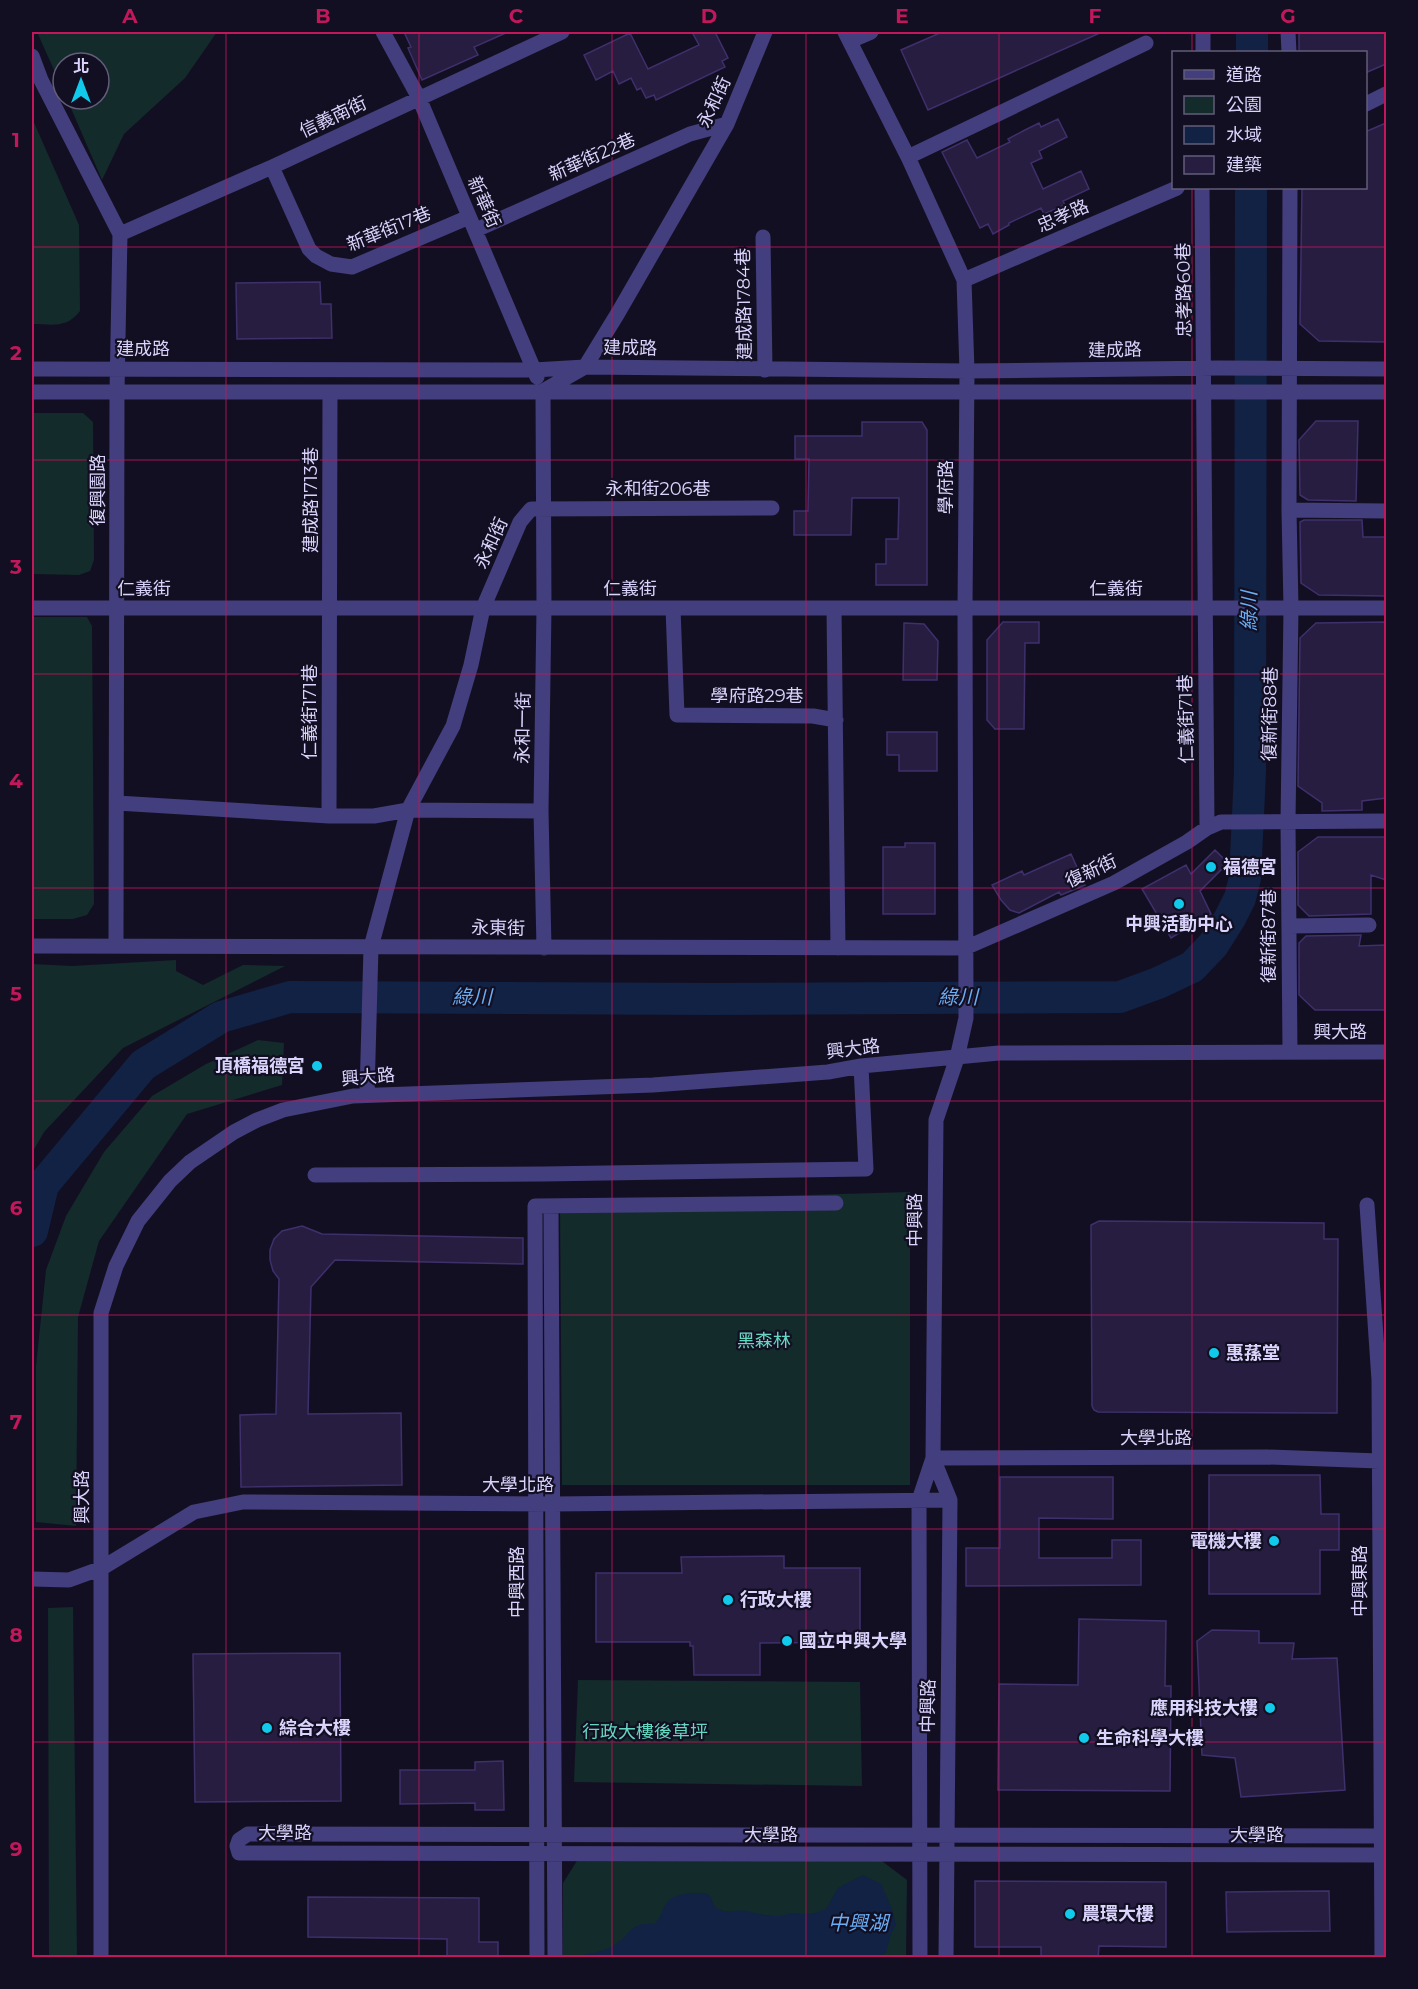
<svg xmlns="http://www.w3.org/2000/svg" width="1418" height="1989" font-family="Montserrat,'Noto Sans TC',sans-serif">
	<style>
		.green { fill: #132b2b }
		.water { fill: #124 }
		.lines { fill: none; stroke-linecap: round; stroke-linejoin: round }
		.river { stroke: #124; stroke-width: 32 }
		.building { fill: #261d41; stroke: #3f306c; stroke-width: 1.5 }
		.minor { stroke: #433e7d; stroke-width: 15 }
		.grid { fill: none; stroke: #c2185b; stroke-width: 1.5; stroke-opacity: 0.55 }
		.poi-dot { fill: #11caeb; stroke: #130f22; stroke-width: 2 }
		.labels { text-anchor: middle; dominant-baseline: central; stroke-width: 4.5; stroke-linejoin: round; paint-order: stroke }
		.street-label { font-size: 18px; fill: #dad3fc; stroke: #130f22 }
		.poi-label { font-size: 18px; font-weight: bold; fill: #dad3fc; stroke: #130f22; text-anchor: start }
		.park-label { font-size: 18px; fill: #64d7c0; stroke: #130f22 }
		.water-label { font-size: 20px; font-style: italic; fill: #69adf4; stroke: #130f22 }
		.neatline { fill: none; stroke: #c2185b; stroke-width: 2 }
		.grid-label { font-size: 20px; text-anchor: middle; font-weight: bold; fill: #c2185b }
	</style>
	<rect width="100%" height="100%" fill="#130f22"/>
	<!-- green -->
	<path class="green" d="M37,32H217L185,78L124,134L102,180L67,99H99V63H63V90Z
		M32,118L79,225L80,311C66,329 52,324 32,324Z
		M32,413H83L93,422L94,560L90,571L79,575L32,574Z
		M32,617H87L92,626L94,904L87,915L73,919H32Z
		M176,960V971L203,985L243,965L285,966L123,1048L44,1132L32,1153V964L72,966Z
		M258,1040L284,1043L282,1085L187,1114L99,1241L78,1317L76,1526L36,1522V1366L46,1270L66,1216L104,1152L152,1096L206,1064Z
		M910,1192V1485H562L560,1202Z
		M73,1607L77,1957H49L48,1608Z
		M578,1680L860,1682L862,1786L574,1782Z
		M874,1855L907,1880L906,1957H563V1883L580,1856Z"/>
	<!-- water -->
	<path class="water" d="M863,1875L881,1884L892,1909L896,1925L891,1933L886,1953L875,1957H576V1956C588,1954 603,1952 613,1946C631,1936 628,1922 654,1924C662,1917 660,1913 666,1904C672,1892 694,1893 706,1893L711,1897C715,1919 736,1908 747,1911C758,1914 767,1916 779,1916C784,1916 788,1913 793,1913C798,1913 803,1915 807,1914C813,1914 820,1911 826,1909L838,1888Z"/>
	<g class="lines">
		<!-- river -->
		<path class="river" d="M1252,52V32
			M32,1231L43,1185L143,1065L221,1017L290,997L714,999L1120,997L1158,983L1192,967L1213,945L1230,918L1240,898L1245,878L1250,772L1251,188"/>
	</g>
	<!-- building -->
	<path class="building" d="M404,32H508L474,47L478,55L422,80L408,48L411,47Z
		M692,32H715L728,58L722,61L725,67L656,100L654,95L646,98L641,88L637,90L631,78L619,84L613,71L596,80L584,55L630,33L648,69L699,45Z
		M942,32H1102L928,110L901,50Z
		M1299,32H1386V64L1365,73V52H1299Z
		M1058,119L1067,137L1039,151L1042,158L1031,163L1043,189L1081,171L1089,189L1063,201L1065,205L1044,214L1041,208L1009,223V225L993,234L988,224L980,228L942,152L967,140L977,158L1010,142L1008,139L1025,130L1039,123L1041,127Z
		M1386,123V342L1319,341L1300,324L1302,188H1365V132Z
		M320,282L321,304H331L332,338L237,339L236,283Z
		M1316,421H1358L1356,501L1308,500L1300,495L1299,440Z
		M862,422H922L927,430V585H876V564H886V539H898L899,498H852L851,535H794V511H808L809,459H795V436H862Z
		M1304,520H1362L1363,537H1386V596L1319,595L1301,583L1300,522Z
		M1003,622H1039V643H1025L1024,729H995L987,720V640Z
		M1386,622V798L1362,801V810L1322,811V803L1298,786L1300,638L1316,623Z
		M904,623L924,624L938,641L937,680H903Z
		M887,732H937V771H899V755H887Z
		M1318,837H1386V880L1371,875V914L1309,916L1298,905V852Z
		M905,843H935V914H883V847H905Z
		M1215,850L1228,863L1200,891L1211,914L1171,938L1142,889L1186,865L1191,874Z
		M1071,854L1085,885L1061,895L1059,892L1019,913L1010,910L1001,900L992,885L1022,871L1024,875Z
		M1361,935L1359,946L1386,945V1010H1315L1299,995V943L1306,936Z
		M1099,1221L1324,1223V1239H1338L1337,1413L1098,1412L1094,1410L1092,1406L1091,1225Z
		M302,1226L322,1234L523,1238V1264L335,1260L311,1287L308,1414L401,1413L402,1485L241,1487L240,1415L276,1414L279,1279L273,1271L270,1260V1250L274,1239L282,1231Z
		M1209,1475H1320L1321,1514H1339V1550H1320V1594H1209Z
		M1000,1477H1113V1519L1039,1518V1558H1112V1540H1141V1585L966,1586V1548H1000Z
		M784,1556V1568H860V1642L760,1643V1675H694L693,1646H690V1642H596V1573H682L681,1557Z
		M1079,1619L1166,1621L1165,1686H1171L1170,1791L998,1790L999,1684L1078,1685Z
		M1212,1630L1259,1631V1643H1294L1292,1659L1337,1658L1345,1790L1241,1797L1235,1758L1202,1755L1197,1641Z
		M340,1653L341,1801L195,1802L193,1654Z
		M503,1761L504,1810H475V1803L400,1804V1770H475V1762Z
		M975,1881L1166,1882V1947L1099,1946L1098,1958H1041V1947H975Z
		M1329,1891L1330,1931L1227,1932L1226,1892Z
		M308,1897L479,1898V1942H498V1958H447V1939L308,1937Z"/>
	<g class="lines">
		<!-- minor -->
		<path class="minor" d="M383,32L419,98L537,377
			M845,32L908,157L964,280L967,371L965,608L966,1018L957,1058L936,1120L933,1458L919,1500L920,1958
			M1288,32L1289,52
			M850,41L871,32
			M1203,52V32
			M32,56L41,80L120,234L117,392L116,946
			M1366,104L1386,94
			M908,157L1146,43
			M272,167L309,249L316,256L331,264L352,267L469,217
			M1202,188L1207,828
			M1290,188L1289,510L1291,608L1288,821L1290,1052
			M476,230L690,134L727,124
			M120,234L272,167L562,32
			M763,237L765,370
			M964,280L1177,188
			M32,369L534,370L585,367L967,371L1219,368L1386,369
			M32,392H1386
			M1289,510L1386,511
			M32,608H1386
			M673,608L677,715L813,716L836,720
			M834,608L838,948
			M117,803L329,816H374L408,810L541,811
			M329,816L330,392
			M1289,926L1369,925
			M32,946L965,948L1114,883L1187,842L1207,828L1221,822L1386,821
			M544,948L541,811L544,608L543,391L585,367L618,313L727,124L765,32
			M367,1094L371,947L408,810L453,726L471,665L483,608L520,522L531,509L772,508
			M315,1175L543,1174L866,1169L861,1066
			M1367,1205L1379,1380L1382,1958
			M551,1206L555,1958
			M933,1458L950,1500L946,1958
			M933,1458L1267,1457L1379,1461
			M32,1579L69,1580L102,1568L194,1512L243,1502L553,1504L950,1500
			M1386,1836L248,1834L239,1840L237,1846L239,1853L1386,1855
			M101,1958V1313L116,1266L138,1221L170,1181L190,1162L234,1132L257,1120L283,1110L353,1096L653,1085L828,1072L861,1066L999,1053L1386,1052
			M537,1958L535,1206L836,1203"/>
	</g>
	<!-- grid -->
	<path class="grid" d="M226,32V1958M419,32V1958M612,32V1958M806,32V1958M999,32V1958M1192,32V52M1192,188V1958M32,247H1386M32,460H1386M32,674H1386M32,888H1386M32,1101H1386M32,1315H1386M32,1529H1386M32,1742H1386"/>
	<!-- markers -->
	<g class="poi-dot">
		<circle cx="1211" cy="867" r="6"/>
		<circle cx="1179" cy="904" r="6"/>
		<circle cx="317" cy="1066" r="6"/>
		<circle cx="1214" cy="1353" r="6"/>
		<circle cx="1274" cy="1541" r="6"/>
		<circle cx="728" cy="1600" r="6"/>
		<circle cx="787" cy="1641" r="6"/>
		<circle cx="1270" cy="1708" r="6"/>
		<circle cx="267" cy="1728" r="6"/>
		<circle cx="1084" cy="1738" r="6"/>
		<circle cx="1070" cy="1914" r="6"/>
	</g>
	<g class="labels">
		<!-- street labels -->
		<g class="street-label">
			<text transform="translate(714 102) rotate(-65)">永和街</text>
			<text transform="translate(333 117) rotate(-25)">信義南街</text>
			<text transform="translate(592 157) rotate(-24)">新華街22巷</text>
			<text transform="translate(484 202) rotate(66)">新華街</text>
			<text transform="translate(1063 216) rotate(-24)">忠孝路</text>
			<text transform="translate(389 229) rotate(-22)">新華街17巷</text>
			<text transform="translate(1184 290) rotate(-91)">忠孝路60巷</text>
			<text transform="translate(744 304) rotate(-91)">建成路1784巷</text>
			<text transform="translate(630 348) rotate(1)">建成路</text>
			<text x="143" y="349">建成路</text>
			<text transform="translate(1115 350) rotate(-1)">建成路</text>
			<text transform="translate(946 487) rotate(-90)">學府路</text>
			<text x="658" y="489">永和街206巷</text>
			<text transform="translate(98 490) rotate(-90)">復興園路</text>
			<text transform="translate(311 500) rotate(-90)">建成路1713巷</text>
			<text transform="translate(491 543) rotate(-65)">永和街</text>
			<text x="144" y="589">仁義街</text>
			<text x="630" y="589">仁義街</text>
			<text x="1116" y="589">仁義街</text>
			<text x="757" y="696">學府路29巷</text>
			<text transform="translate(310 712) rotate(-90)">仁義街171巷</text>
			<text transform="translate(1270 714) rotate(-89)">復新街88巷</text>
			<text transform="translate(1186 719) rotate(-91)">仁義街71巷</text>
			<text transform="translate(523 728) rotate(-89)">永和一街</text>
			<text transform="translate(1091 871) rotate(-25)">復新街</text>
			<text transform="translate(498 928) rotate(1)">永東街</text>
			<text transform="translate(1269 936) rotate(-90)">復新街87巷</text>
			<text x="1340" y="1032">興大路</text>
			<text transform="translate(853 1049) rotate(-7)">興大路</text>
			<text transform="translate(368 1077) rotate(-5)">興大路</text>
			<text transform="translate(915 1220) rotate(-90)">中興路</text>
			<text x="1156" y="1438">大學北路</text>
			<text x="518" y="1485">大學北路</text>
			<text transform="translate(82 1497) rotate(-90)">興大路</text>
			<text transform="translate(1360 1581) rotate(-90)">中興東路</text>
			<text transform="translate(517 1582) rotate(-90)">中興西路</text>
			<text transform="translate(928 1706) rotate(-89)">中興路</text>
			<text x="285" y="1833">大學路</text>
			<text x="771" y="1835">大學路</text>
			<text x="1257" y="1835">大學路</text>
		</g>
		<!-- poi labels -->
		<g class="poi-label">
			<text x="1223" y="867">福德宮</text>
			<text x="1179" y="924" text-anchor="middle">中興活動中心</text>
			<text x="305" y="1066" text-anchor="end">頂橋福德宮</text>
			<text x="1226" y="1353">惠蓀堂</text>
			<text x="1262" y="1541" text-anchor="end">電機大樓</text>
			<text x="740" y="1600">行政大樓</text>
			<text x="799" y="1641">國立中興大學</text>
			<text x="1258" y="1708" text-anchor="end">應用科技大樓</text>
			<text x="279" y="1728">綜合大樓</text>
			<text x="1096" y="1738">生命科學大樓</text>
			<text x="1082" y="1914">農環大樓</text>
		</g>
		<!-- park labels -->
		<g class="park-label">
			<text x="764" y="1341">黑森林</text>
			<text x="645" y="1732">行政大樓後草坪</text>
		</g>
		<!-- water labels -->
		<g class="water-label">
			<text transform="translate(1249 611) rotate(-90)">綠川</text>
			<text x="472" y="997">綠川</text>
			<text x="958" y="997">綠川</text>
			<text x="858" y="1923">中興湖</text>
		</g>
	</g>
	<!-- border -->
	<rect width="1418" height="1989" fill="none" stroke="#130f22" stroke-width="66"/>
	<!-- legend -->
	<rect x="1172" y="51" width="195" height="138" fill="#130f22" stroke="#635d79" stroke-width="1.5"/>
	<rect x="1184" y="70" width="30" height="9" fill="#433e7d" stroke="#635d79" stroke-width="1.5"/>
	<text x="1226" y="81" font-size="18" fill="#dad3fc">道路</text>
	<rect x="1184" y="96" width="30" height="18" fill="#132b2b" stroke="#635d79" stroke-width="1.5"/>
	<text x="1226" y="111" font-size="18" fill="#dad3fc">公園</text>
	<rect x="1184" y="126" width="30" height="18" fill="#112244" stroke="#635d79" stroke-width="1.5"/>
	<text x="1226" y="141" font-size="18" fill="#dad3fc">水域</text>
	<rect x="1184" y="156" width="30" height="18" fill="#261d41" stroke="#635d79" stroke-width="1.5"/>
	<text x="1226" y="171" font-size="18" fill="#dad3fc">建築</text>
	<!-- north arrow -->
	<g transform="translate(81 81)"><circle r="28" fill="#130f22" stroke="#635d79" stroke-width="1.5"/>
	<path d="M0-4.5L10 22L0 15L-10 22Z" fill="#11caeb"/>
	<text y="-9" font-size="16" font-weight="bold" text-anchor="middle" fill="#dad3fc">北</text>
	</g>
	<rect x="33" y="33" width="1352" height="1923" class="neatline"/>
	<g class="grid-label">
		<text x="130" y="23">A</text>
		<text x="323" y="23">B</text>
		<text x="516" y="23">C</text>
		<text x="709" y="23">D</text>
		<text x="902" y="23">E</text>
		<text x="1095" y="23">F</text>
		<text x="1288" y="23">G</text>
		<text x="16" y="147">1</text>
		<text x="16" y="360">2</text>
		<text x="16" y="574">3</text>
		<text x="16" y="788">4</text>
		<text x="16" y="1001">5</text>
		<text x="16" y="1215">6</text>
		<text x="16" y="1429">7</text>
		<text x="16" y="1642">8</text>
		<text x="16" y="1856">9</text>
	</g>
</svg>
